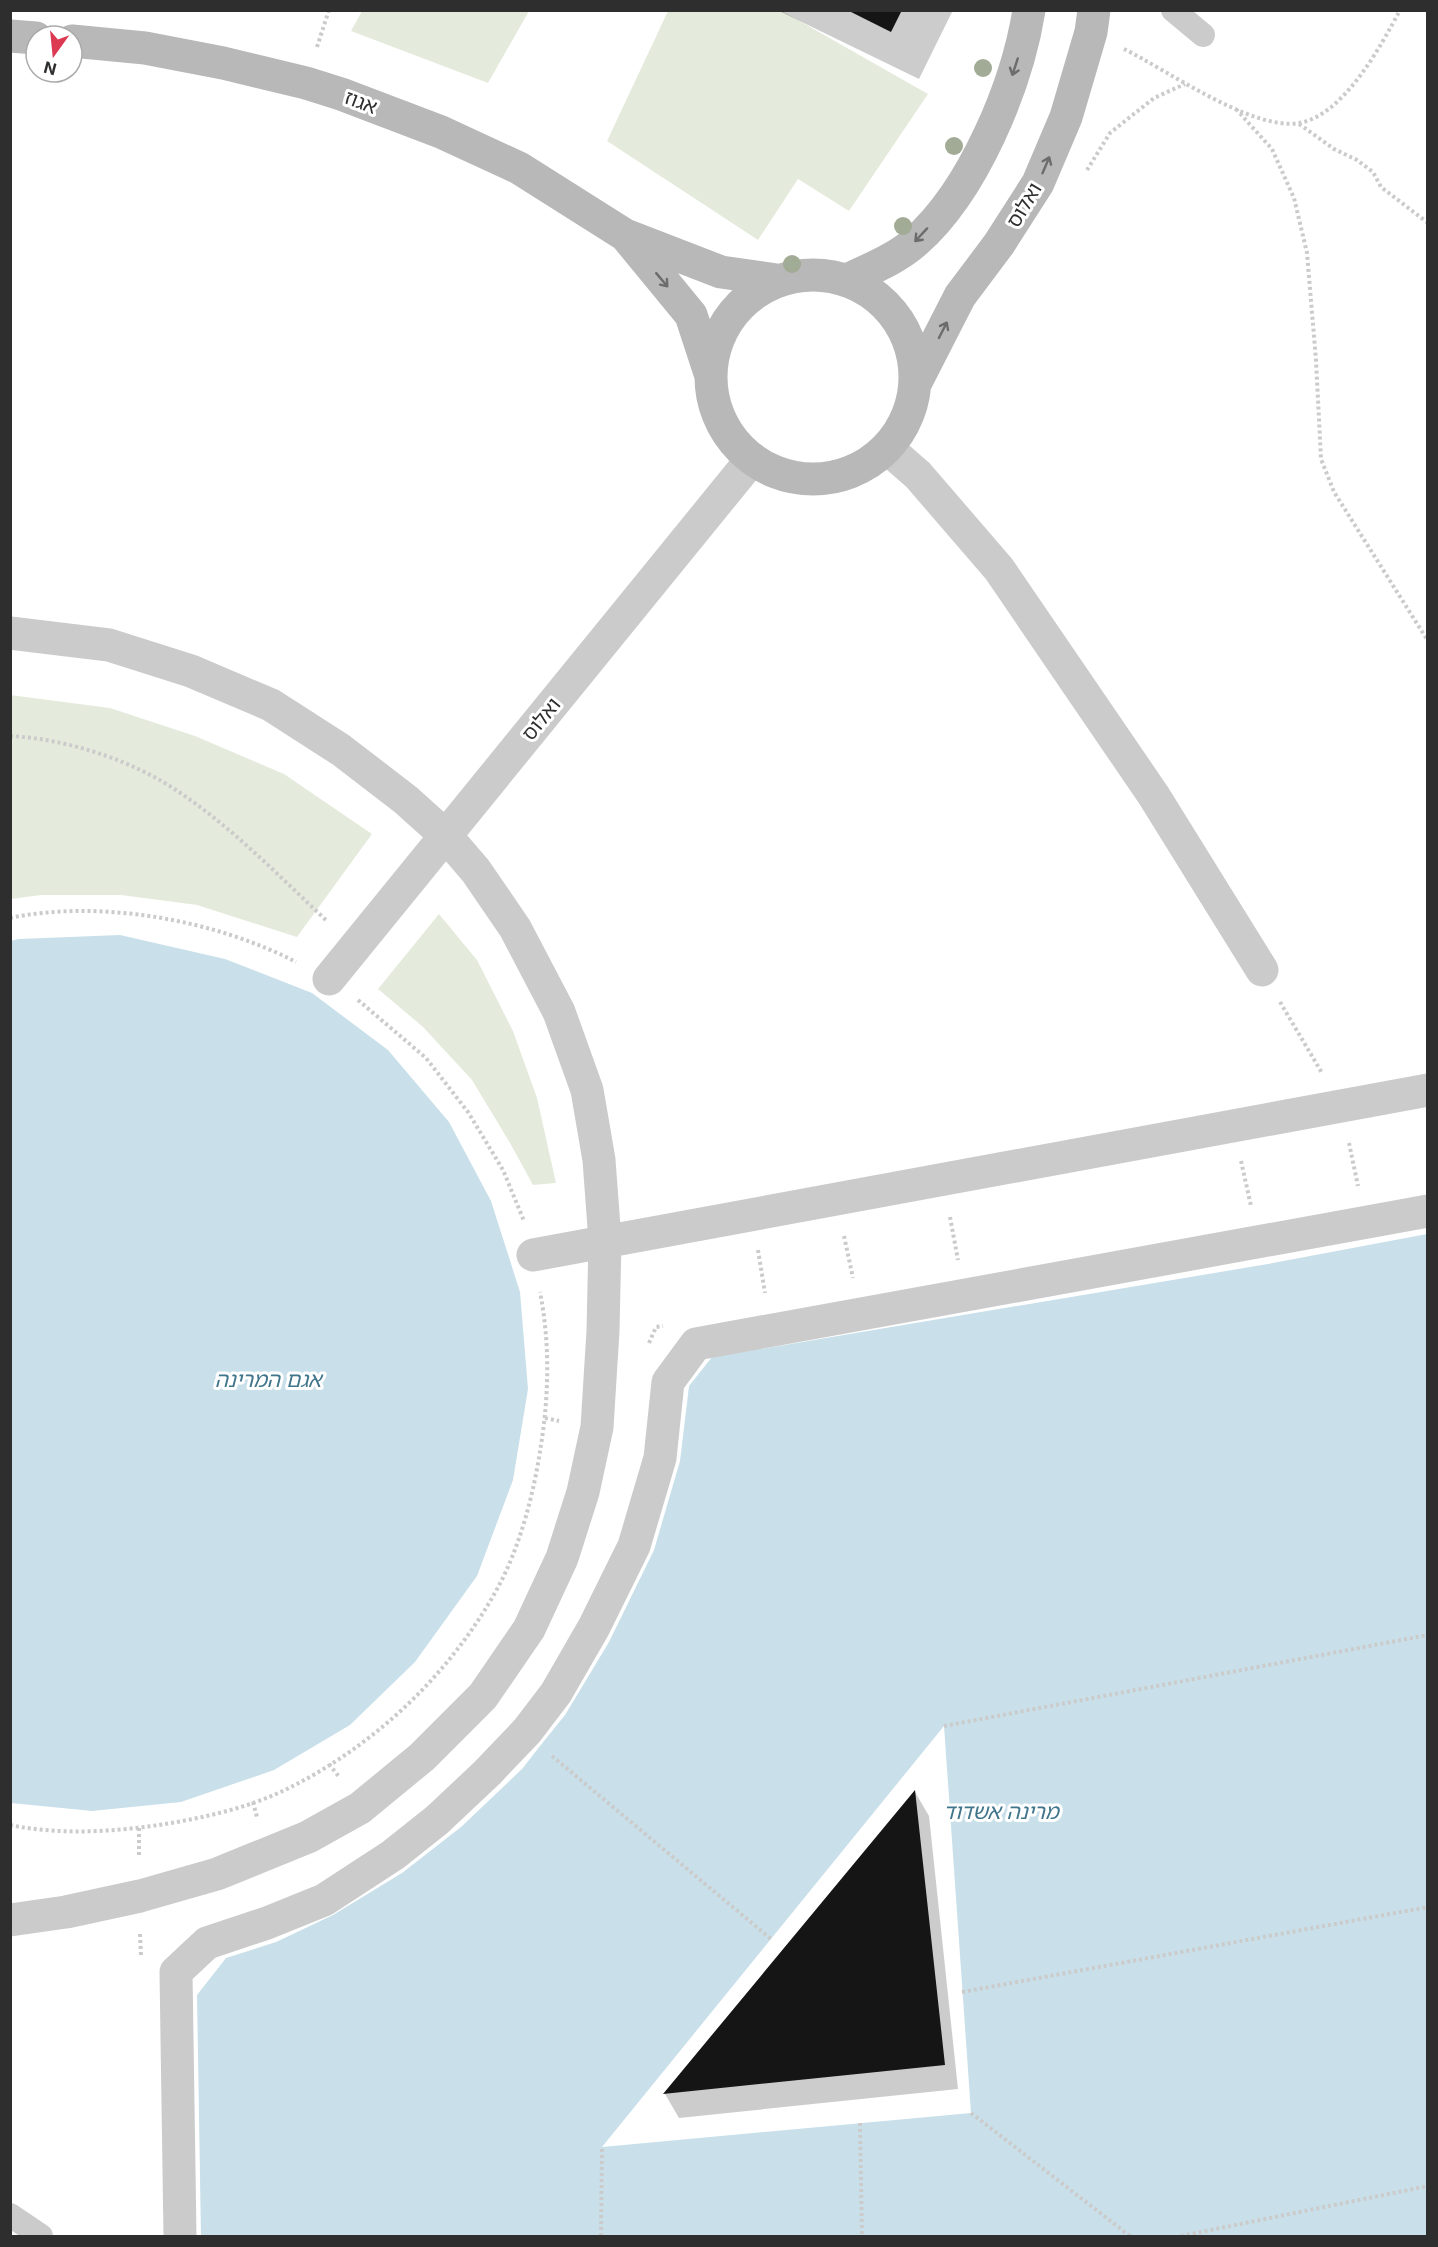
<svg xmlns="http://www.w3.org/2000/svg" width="1438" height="2247" font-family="Inter,'Noto Sans Hebrew',sans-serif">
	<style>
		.green { fill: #e5ebdc }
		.water { fill: #c9e0ea }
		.pier { fill: #fff }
		.shadow { fill: #0003 }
		.building { fill: #151515 }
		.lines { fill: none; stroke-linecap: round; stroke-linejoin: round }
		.path { stroke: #cbcbcb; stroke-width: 4; stroke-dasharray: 3 3; stroke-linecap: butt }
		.lane { stroke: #cbcbcb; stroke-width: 24 }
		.street { stroke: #cbcbcb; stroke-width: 33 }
		.secondary { stroke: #b8b8b8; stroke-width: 33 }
		.tree { fill: #a2ab95 }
		.oneway { stroke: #6c6c6c }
		.labels { text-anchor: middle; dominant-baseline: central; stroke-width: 6; stroke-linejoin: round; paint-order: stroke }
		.street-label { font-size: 20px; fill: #2e2e2e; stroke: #fff }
		.water-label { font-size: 21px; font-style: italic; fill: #40758c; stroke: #fff }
	</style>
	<rect width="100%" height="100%" fill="#fff"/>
	<!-- green -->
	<path class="green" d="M362,11V10L529,11L488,83L351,31Z
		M668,11H782L928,94L849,211L798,179L758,240L607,141Z
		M10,695L110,708L195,736L284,774L372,834L297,937L197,905L121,895H41L11,899Z
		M439,914L477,960L513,1031L537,1098L556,1183L533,1185L510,1143L472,1080L423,1027L378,989Z"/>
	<!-- water -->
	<path class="water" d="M120,935L225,959L312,993L388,1050L449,1122L491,1201L520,1292L528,1389L513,1480L477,1576L415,1662L350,1725L274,1770L181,1802L92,1811L11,1803L10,941L19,939Z
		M1427,1234V2236H201L197,1995L226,1958L276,1942L333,1915L402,1873L461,1827L522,1769L540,1746L565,1715L609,1642L654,1550L680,1461L689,1386L712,1357L1268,1264Z"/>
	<!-- pier -->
	<path class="pier" d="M944,1726L971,2113L602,2147Z"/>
	<!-- shadow -->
	<path class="shadow" d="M777,10H953L919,79Z
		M915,1792L929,1816L958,2089L679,2118L665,2094Z"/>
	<!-- building -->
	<path class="building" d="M847,10H902L891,32Z
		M915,1790L945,2065L663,2094Z"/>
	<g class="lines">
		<!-- path -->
		<path class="path" d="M317,47L329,10
			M1124,49C1167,70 1252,131 1299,123C1343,116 1381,46 1400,10
			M1236,109L1272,149L1294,198L1307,253L1316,360L1321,459L1334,492L1428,641
			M1299,124L1334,149L1357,160L1373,172L1381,187L1428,223
			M1087,170L1110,133L1154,98L1185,84
			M10,736C67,739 132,760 179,792C234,829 280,877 328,922
			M10,918C100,899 215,920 296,962
			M358,1000L426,1058L468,1112L503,1170L524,1221
			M1280,1002L1322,1073
			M1349,1143L1358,1186
			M1241,1161L1251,1206
			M950,1217L958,1260
			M844,1236L853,1278
			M758,1250L765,1293
			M649,1343L656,1327L663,1326
			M545,1418L559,1421
			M944,1726L1428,1635
			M552,1756L771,1939
			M329,1764L340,1778
			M253,1802L257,1817
			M10,1825C59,1835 111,1832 159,1825C203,1818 249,1808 289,1788C375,1745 449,1675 496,1591C520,1548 534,1493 541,1445C549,1394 550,1343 540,1292
			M139,1828V1857
			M140,1934L141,1956
			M962,1992L1428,1907
			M971,2113L1130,2236
			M860,2123L862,2236
			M601,2236L602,2147
			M1181,2236L1428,2186"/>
		<!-- lane -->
		<path class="lane" d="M1173,10L1203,35
			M10,2215L41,2236"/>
		<!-- street -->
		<path class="street" d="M887,448L918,475L999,569L1154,796L1262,970
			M10,633L109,645L191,671L271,705L341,750L406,800L446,836L476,871L515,928L559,1012L587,1090L599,1160L605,1241L603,1331L597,1427L583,1492L562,1558L529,1629L483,1696L422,1757L360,1808L308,1837L217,1874L140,1896L66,1912L10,1920
			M329,979L752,459
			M533,1255L1428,1090
			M180,2236L176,1972L207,1943L267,1923L324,1900L393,1855L437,1820L487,1773L527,1731L556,1693L594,1627L634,1546L660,1458L668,1382L696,1344L1428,1211"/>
		<!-- secondary -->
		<path class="secondary" d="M10,36L36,38
			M72,41L145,48L223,63L306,83L341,94L441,132L519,168L625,235L721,272L777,280
			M626,236L691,315L710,373
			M711 377a102 102 0 1 1 204 0a102 102 0 1 1-204 0Z
			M847,280C870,269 896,259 915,242C973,191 1017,86 1029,10
			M916,382L960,296L999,244L1038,183L1066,117L1091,32L1094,10"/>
	</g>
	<!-- trees -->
	<g class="tree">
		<circle cx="983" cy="68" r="9"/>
		<circle cx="954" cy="146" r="9"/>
		<circle cx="903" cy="226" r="9"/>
		<circle cx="792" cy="264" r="9"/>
	</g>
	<!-- one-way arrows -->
	<defs><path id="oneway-shaft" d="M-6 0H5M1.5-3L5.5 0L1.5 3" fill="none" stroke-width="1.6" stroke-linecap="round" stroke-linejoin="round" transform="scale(1.5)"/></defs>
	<g class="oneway">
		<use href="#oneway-shaft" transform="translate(1015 67) rotate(108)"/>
		<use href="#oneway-shaft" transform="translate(1046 165) rotate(-67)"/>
		<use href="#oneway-shaft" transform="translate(921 235) rotate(133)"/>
		<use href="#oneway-shaft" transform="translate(662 280) rotate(50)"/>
		<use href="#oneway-shaft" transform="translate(943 330) rotate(-63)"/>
	</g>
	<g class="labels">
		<!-- street labels -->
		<g class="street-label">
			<text transform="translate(361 102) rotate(21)">אגוז</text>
			<text transform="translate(1024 205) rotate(-59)">ואלוס</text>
			<text transform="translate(541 719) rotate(-51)">ואלוס</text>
		</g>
		<!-- water labels -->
		<g class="water-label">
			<text x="268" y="1379">אגם המרינה</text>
			<text x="1001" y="1811">מרינה אשדוד</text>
		</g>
	</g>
	<!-- border -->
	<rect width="1438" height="2247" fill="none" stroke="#2e2e2e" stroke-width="24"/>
	<!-- north arrow -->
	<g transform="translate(54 54) rotate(195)"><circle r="28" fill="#ffffff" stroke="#ababab" stroke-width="1.5"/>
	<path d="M0-4.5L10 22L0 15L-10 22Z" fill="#dc3953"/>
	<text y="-9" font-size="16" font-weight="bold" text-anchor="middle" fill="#2e2e2e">N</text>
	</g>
</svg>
